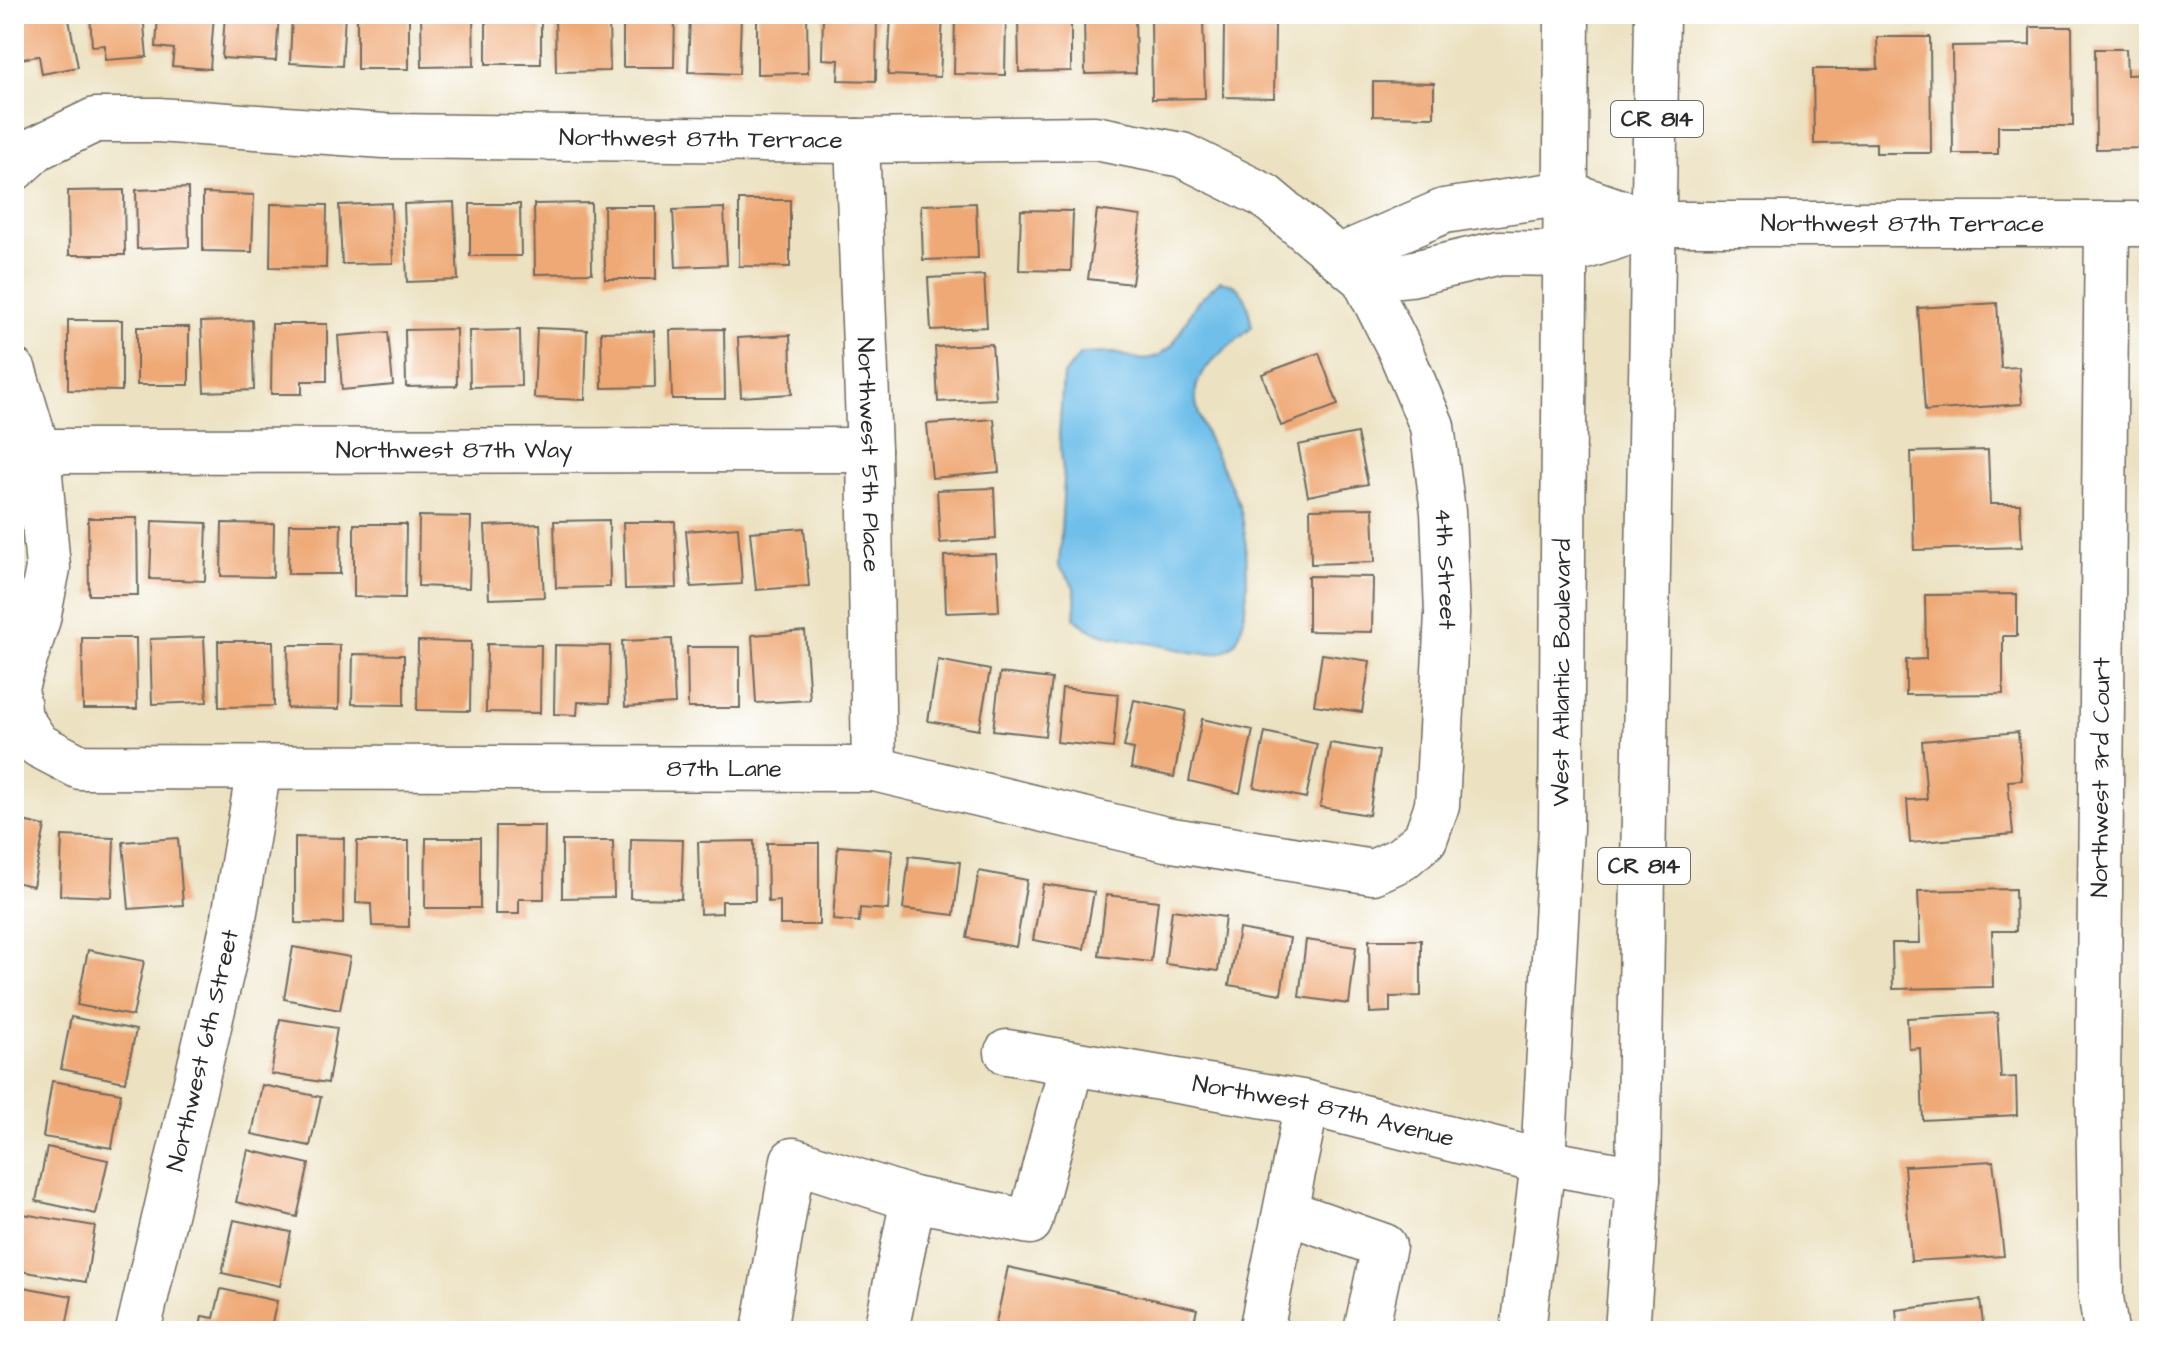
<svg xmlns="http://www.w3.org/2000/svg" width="2163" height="1345" font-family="'Architects Daughter',sans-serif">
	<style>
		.water { fill: #6fbfea; stroke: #4d758a; stroke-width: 2 }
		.building { fill: #efa976 }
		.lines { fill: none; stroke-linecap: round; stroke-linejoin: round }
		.minor-casing { stroke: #6f6b60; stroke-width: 47 }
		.major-casing { stroke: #6f6b60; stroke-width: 47 }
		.minor { stroke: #fff; stroke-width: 44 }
		.major { stroke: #fff; stroke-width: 44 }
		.labels { text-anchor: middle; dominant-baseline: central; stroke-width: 6; stroke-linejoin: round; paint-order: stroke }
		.shield { fill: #fff; stroke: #6b6b6b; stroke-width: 2 }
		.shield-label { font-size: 22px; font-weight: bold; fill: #2b2b2b }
		.street-label { font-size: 24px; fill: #2b2b2b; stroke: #fff }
	</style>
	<rect width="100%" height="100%" fill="#fff"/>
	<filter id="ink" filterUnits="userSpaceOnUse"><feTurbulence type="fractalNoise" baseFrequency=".0125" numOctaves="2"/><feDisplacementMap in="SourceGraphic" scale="16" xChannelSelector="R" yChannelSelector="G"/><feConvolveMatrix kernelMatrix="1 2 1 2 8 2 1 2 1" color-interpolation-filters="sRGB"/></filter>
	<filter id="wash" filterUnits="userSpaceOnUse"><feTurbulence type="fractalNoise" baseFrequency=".006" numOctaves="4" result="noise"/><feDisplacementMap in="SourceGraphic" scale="32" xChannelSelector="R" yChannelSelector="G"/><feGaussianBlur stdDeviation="1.8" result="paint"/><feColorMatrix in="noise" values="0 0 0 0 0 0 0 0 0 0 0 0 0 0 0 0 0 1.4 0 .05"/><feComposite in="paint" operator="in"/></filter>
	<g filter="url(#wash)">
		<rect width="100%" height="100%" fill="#ece2c2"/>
		<!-- water -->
		<path class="water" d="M1220,281C1246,284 1248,305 1252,327C1234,344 1200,364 1196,389C1191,420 1231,477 1240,508C1248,534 1254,633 1229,648C1212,660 1183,650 1164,646C1137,640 1092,639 1074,617C1077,593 1077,584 1059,567L1064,479L1059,436L1063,376L1081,354L1114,353L1143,360L1158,356L1172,346L1197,302Z"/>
		<g id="blocks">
			<!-- building -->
			<path class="building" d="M14,14H68L78,67L42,74L39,56L19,59Z
				M90,14H143L147,57L105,60V45L92,46Z
				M158,14H214L210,69L172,66L174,49L156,47Z
				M225,14H279L276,61L222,58Z
				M292,14H345L342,66L290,63Z
				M357,14H409V69H357Z
				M421,14H473L474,66L422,67Z
				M486,14H541V64H486Z
				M555,14H609L610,71L556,72Z
				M623,14H675L674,67H623Z
				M690,14L741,17L739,74L688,72Z
				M757,14H807L808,73L757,74Z
				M823,14H877L876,81L838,80L839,60L822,59Z
				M891,14L943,15L940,77L888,75Z
				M1084,14H1135L1136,73L1085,74Z
				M955,15L1006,16L1005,75L954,74Z
				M1018,16L1071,17V71L1019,72Z
				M1151,19H1203L1205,98L1152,99Z
				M1224,24L1275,25L1274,98L1223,97Z
				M2030,27H2072L2073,126H1998V154H1953L1952,46L2030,45Z
				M1877,37H1930L1931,153H1876V143L1814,144L1813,69H1878Z
				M2095,49H2126L2127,75L2149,74V148L2096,149Z
				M1373,82L1434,83V117L1373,116Z
				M188,188L189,247L137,249L136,190Z
				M124,190L125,255H69L68,191Z
				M203,193L254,195L252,252L203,251Z
				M739,200H790V267L739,266Z
				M454,202L458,280L407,282L404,204Z
				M391,203L393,263L342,264L339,205Z
				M591,203L592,273L535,274L534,204Z
				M976,203L978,258L923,260L921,205Z
				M271,204L327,205L326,268L270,267Z
				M470,204H520L521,256H470Z
				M604,206H656V279H605Z
				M724,208L727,265L676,267L673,210Z
				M1021,210L1073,211L1071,271L1019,270Z
				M1097,210L1141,216L1132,284L1088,279Z
				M984,275L987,327L931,330L928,278Z
				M1997,303L2001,368L2019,367L2022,404L1925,411L1918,308Z
				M68,320H122V391L68,390Z
				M252,320L254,390L204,392L201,322Z
				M272,324H327V381H302V394H271Z
				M137,327H189V385H137Z
				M537,328L587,330L585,400L534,398Z
				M456,329L457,386L406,387L405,330Z
				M724,329L725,399H672L670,330Z
				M520,330L521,386L470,387L469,331Z
				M654,331L655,387L602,388L601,332Z
				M388,332L393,385L342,390L338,336Z
				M790,335L792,394L741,397L738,338Z
				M992,344L996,399L938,402L935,347Z
				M1319,353L1338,405L1281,426L1262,374Z
				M994,419L999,472L932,478L927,424Z
				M1357,433L1368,484L1308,496L1298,445Z
				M1988,450L1990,504H2020L2022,547L1914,550L1911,452Z
				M994,488L996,539L940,543L937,490Z
				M1373,508L1375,562L1311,564L1310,509Z
				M419,516L471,517L469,588L418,586Z
				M88,518H137L138,595H89Z
				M609,520L610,587L556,588L554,521Z
				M152,521L207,523L205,581L150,579Z
				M623,522H675L677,588L625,589Z
				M222,523L274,524L273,577L221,576Z
				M289,524H341L340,574H288Z
				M354,524H406L405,598L354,597Z
				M540,524L544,597L489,599L485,526Z
				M738,527L742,584L691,587L686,531Z
				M804,528L809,586L756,590L750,532Z
				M996,554L999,611L946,613L944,556Z
				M1308,576L1373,577L1372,632L1308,631Z
				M2017,594V636H2003V694L1906,695V660L1926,659L1925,595Z
				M805,631L810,700L756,703L752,635Z
				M204,637L207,702L152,704L150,639Z
				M82,638H136L137,709H83Z
				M672,639L675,704L625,707L622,641Z
				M218,641H273L274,706L219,707Z
				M418,641L471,642L470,711L417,710Z
				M487,644L541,645L540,713L486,712Z
				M288,645H340L339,709L287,708Z
				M555,645L610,646L609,703L578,702L577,715L554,714Z
				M687,647H740V708H688Z
				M353,654L404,655V705L352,704Z
				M1322,654L1370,661L1362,712L1314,705Z
				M938,660L990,670L979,730L928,721Z
				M1000,673L1052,679L1045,736L993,730Z
				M1062,688L1118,694L1113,748L1057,742Z
				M1134,700L1186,711L1174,777L1131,768L1134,749L1124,747Z
				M1202,719L1253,730L1240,793L1189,781Z
				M1265,732L1317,744L1306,798L1254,787Z
				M2018,732L2022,780L2008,781L2013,834L1910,843L1907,800L1927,799L1922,741Z
				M1330,743L1379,751L1369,815L1320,807Z
				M14,819L45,826L33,886L14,882Z
				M496,826H545L544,899H519V914H495Z
				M62,836L114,838L112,897L60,895Z
				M295,837L344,838L343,924L295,923Z
				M178,838L183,905L129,909L123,842Z
				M426,838H480V908H425Z
				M631,839L683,840L681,899L630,898Z
				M357,841H409V927L372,926L371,904L356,903Z
				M562,841H613L614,897L562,898Z
				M754,841L755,901H722V913L700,914L698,842Z
				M767,843H819V925H780V901L768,902Z
				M838,846L892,850L888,910L860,908L859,922L833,920Z
				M909,856L960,862L954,915L903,909Z
				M979,871L1027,880L1016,947L967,938Z
				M1043,884L1094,892L1084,949L1033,940Z
				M2015,889L2016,931H1992L1993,987L1893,989L1892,943H1920L1918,891Z
				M1106,895L1158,901L1151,962L1099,956Z
				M1172,910L1225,917L1218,971L1165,964Z
				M1239,929L1290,938L1281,994L1229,985Z
				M1306,940L1356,947L1349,1004L1299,997Z
				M1369,940H1421V996L1390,997V1012L1370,1013Z
				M293,947L350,957L340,1010L284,999Z
				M88,950L144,961L133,1016L77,1005Z
				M1997,1013L2001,1078L2016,1077L2017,1115L1923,1120L1920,1048L1909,1049L1907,1018Z
				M71,1017L136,1030L125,1082L61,1069Z
				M280,1019L337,1028L328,1083L271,1074Z
				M52,1081L121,1093L112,1148L43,1137Z
				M262,1085L321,1097L310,1146L252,1134Z
				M47,1147L108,1160L96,1214L36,1201Z
				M248,1150L309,1164L297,1217L236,1202Z
				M1993,1161L2004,1256L1911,1261L1904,1166Z
				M23,1214L95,1226L86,1282L14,1270Z
				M234,1220L291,1232L280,1286L222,1273Z
				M1008,1267L1197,1309L1192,1331H994Z
				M18,1286L72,1296L65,1331H14Z
				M221,1289L277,1301L270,1331H199L202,1316L214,1318Z
				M1980,1300L1984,1331H1898L1896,1310Z"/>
		</g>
	</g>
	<g filter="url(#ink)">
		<use href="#blocks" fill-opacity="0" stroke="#6f6b60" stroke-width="2"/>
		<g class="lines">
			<defs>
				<g id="minor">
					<path id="s1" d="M857,141L869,450L874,769"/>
					<path id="s2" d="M14,169L37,148L95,120H158L384,136L857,141L1095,138L1182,155L1265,196L1364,279L1399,348L1432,426L1443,512L1447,614L1437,805L1425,839L1401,859L1373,872L1166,839L874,769L80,767L38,745L20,718L16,687L38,619L48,568L38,451L14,371"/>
					<path d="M1338,257L1444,211L1566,193L1656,224"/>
					<path id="s3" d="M1364,279L1410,274L1500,253L1564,254L1656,224H2149"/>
					<path id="s4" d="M38,451L869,450"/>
					<path id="s5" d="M1007,1052L1307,1103L1543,1162L1638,1179"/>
					<path d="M1287,1212L1384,1246L1366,1331"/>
					<path id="s6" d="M138,1331L233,923L259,768"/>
					<path d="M764,1331L793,1160L913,1199L1030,1222L1072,1063"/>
					<path d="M886,1331L913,1199"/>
					<path d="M1261,1331L1307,1103"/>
					<path id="s7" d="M2106,1331L2101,1297L2098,1083L2107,224"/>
				</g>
				<g id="major">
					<path id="s8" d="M1523,1331L1543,1162L1561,828L1567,14"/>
					<path d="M1627,1331L1638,1179L1657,14"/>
				</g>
			</defs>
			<!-- minor casing -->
			<use href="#minor" class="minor-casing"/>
			<!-- major casing -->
			<use href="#major" class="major-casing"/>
			<!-- minor -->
			<use href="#minor" class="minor"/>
			<!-- major -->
			<use href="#major" class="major"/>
		</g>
	</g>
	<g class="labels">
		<!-- shield labels -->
		<g class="shield">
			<rect x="1611" y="101" width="92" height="36" rx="6"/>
			<rect x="1598" y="848" width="92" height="36" rx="6"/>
		</g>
		<g class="shield-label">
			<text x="1657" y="119">CR 814</text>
			<text x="1644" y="866">CR 814</text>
		</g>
		<!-- street labels -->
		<g class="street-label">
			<text stroke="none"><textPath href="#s2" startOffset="702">Northwest 87th Terrace</textPath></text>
			<text stroke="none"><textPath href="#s3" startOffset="546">Northwest 87th Terrace</textPath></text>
			<text stroke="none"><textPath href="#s4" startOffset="416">Northwest 87th Way</textPath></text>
			<text stroke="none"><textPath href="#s1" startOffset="314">Northwest 5th Place</textPath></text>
			<text stroke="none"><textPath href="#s2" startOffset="1712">4th Street</textPath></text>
			<text stroke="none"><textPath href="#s8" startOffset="660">West Atlantic Boulevard</textPath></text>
			<text x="724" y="769">87th Lane</text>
			<text stroke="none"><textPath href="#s7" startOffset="554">Northwest 3rd Court</textPath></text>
			<text stroke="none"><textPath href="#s6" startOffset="288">Northwest 6th Street</textPath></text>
			<text stroke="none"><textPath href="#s5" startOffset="322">Northwest 87th Avenue</textPath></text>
		</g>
	</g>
	<!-- margin -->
	<rect width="2163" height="1345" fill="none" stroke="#fff" stroke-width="48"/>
</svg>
